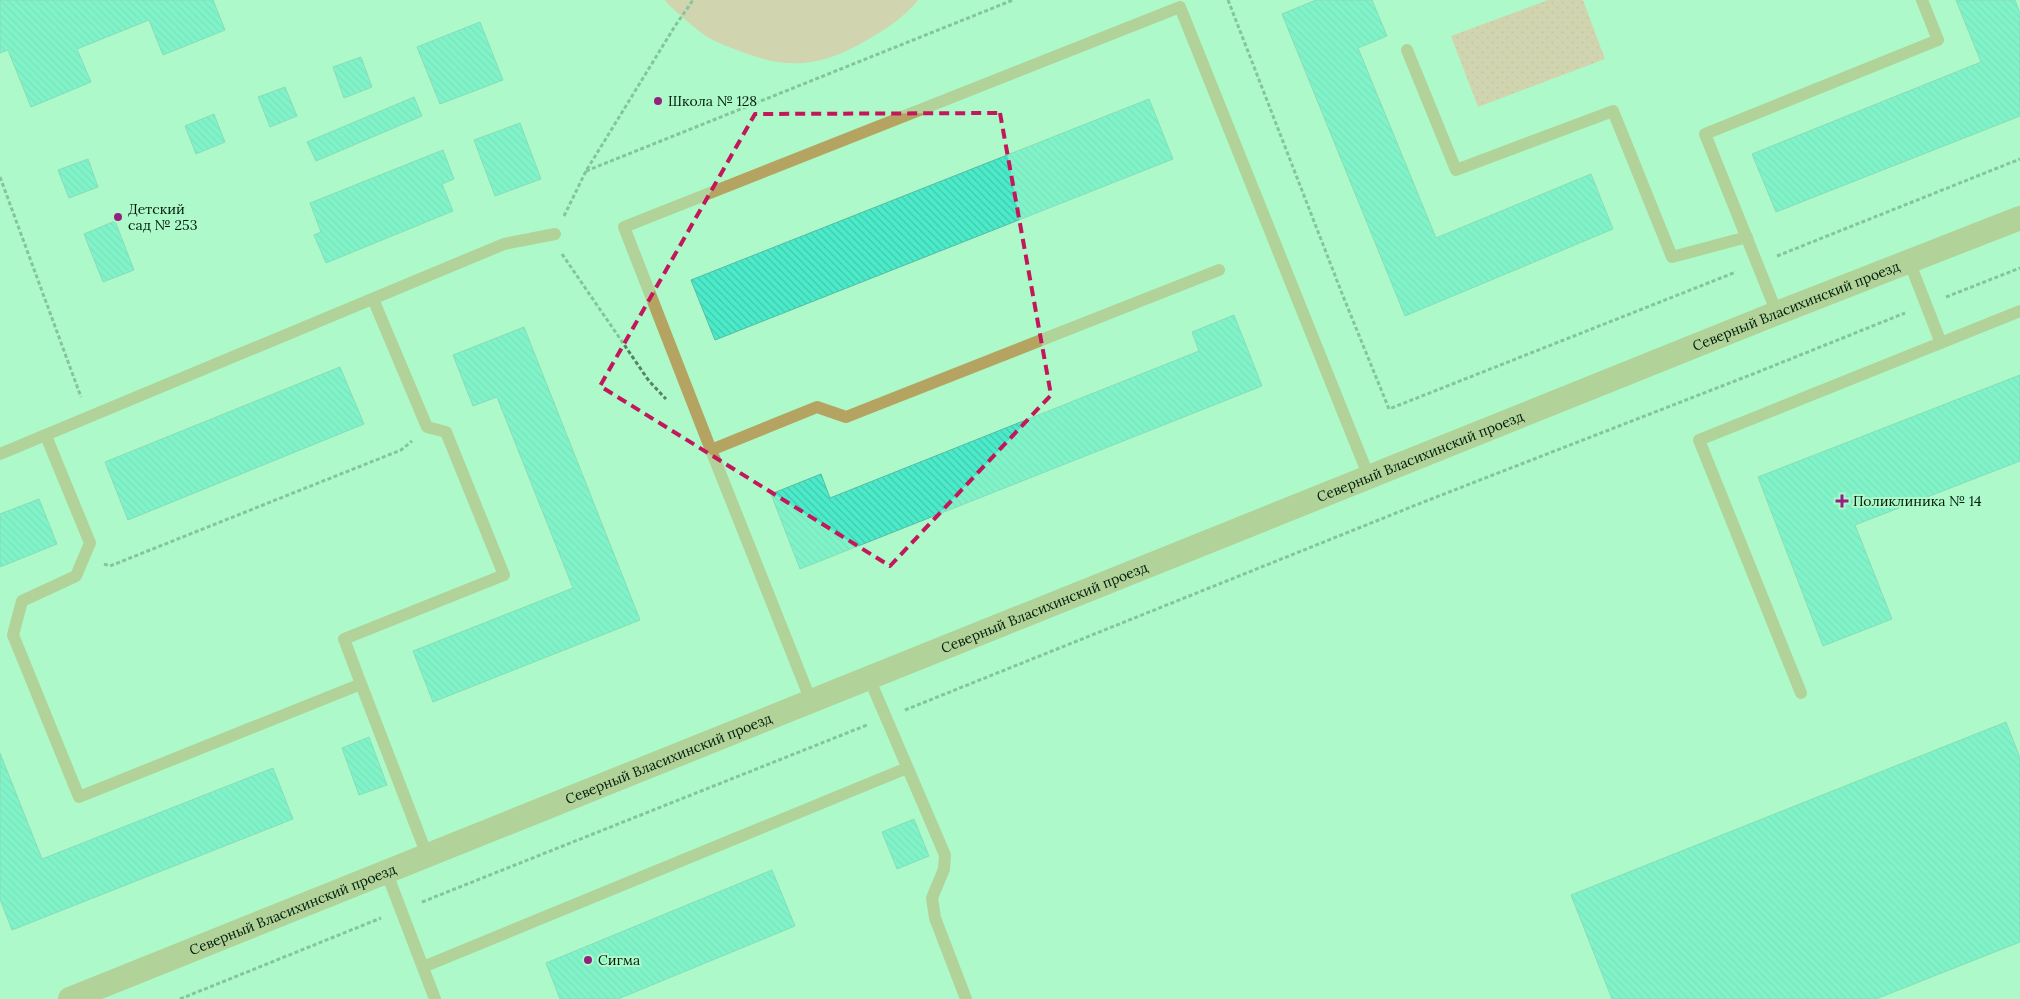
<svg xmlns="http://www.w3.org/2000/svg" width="2020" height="999" font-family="Lora,serif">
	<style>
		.green { fill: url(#green-dots) }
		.pitch { fill: #fca891 }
		.building { fill: url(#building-back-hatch); stroke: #58bba4 }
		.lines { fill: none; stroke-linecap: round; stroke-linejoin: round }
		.path { stroke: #528565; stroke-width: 3; stroke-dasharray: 4 2.5; stroke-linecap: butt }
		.service { stroke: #b5a461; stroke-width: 12 }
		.minor { stroke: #b5a461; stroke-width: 24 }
		.marked { fill: none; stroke: #c2185b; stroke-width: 4; stroke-dasharray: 10 6; stroke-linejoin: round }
		.poi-dot { fill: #932180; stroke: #adf9c9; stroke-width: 2 }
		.labels { text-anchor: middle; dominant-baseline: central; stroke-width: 4; stroke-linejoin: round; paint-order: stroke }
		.poi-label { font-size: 14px; fill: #001b0b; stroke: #adf9c9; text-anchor: start }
		.street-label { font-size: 14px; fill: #001b0b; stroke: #adf9c9 }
	</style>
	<defs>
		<pattern id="green-dots" width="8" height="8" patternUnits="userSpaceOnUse" patternTransform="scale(1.25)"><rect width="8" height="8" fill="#fca891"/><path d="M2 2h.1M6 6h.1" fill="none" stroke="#d6907c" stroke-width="1.8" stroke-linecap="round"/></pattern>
		<pattern id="building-back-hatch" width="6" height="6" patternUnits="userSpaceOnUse" patternTransform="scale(1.25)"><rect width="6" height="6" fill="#4bebca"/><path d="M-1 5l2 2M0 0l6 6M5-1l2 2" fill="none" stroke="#40c9ac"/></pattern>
	</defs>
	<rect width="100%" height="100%" fill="#adf9c9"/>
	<!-- green -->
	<path class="green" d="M1548,0H1583L1605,59L1478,107L1451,36Z"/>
	<!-- pitch -->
	<path class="pitch" d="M665,0H918C906,16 885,30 867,40C820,68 788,70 737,50C727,46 715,42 706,36C693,27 680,15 668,4Z"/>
	<!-- building -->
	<path class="building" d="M0,0H213L225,30L163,55L149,20L77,49L91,82L31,107L8,50L0,53Z
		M1316,0H1372L1387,36L1358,48L1436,238L1591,174L1613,229L1405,316L1282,14Z
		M1956,0H2015L2020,14V116L1776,212L1752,154L1981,62Z
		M480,22L503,80L440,104L417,47Z
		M361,57L372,87L344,98L333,67Z
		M285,87L297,116L270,127L258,97Z
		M414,97L422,116L316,161L307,142Z
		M1149,99L1173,159L715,340L691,280Z
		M214,114L225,142L196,154L185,126Z
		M520,123L541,179L495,196L474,140Z
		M443,150L454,179L442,184L453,211L326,263L314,235L321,232L310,203Z
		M88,159L98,187L69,198L58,170Z
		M115,221L134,270L103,282L84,234Z
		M1234,315L1262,386L800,569L771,494L821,474L830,498L1199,351L1192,332Z
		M524,327L640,620L433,702L413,651L573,588L497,397L473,406L453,355Z
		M340,367L364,424L128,520L105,462Z
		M2020,375V461L1855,525L1892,619L1823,646L1758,477Z
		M39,499L57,544L0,567V514Z
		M2006,722L2020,758V942L1876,999H1612L1571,895Z
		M369,737L387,785L359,795L342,748Z
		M0,753L42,859L273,768L293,819L12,930L0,899Z
		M914,819L929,856L897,869L882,832Z
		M772,870L795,926L618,999H560L546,963Z"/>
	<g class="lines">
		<!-- path -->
		<path class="path" d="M1228,0L1343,296L1389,409L1736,272
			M586,171L1013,0
			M0,177L81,397
			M564,216L586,171L675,26L693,0
			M562,254L649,381L666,399
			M1777,256L2020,159
			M1946,297L2020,268
			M104,564L110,566L401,450L412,441
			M905,710L1426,501L1758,372L1905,313
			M422,902L867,725
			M180,999L381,918"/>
		<!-- service -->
		<path class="service" d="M1407,50L1456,170L1613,111L1672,257L1747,237
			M1909,261L1941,343
			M1777,313L1705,134L1938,40L1922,0
			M46,436L90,543L76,576L22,601L13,635L79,797L361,684L344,639L504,575L446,432L427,427L373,299
			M711,450L624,227L1180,7L1369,477
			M0,454L504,244L555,234
			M869,678L945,855L944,869L932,898L935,918L966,999
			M361,684L427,855
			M1801,693L1699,440L2020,311
			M811,701L711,450L817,407L846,417L1219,270
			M386,871L435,999
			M423,967L907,768"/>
		<!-- minor -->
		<path class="minor" id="s1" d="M70,999L1777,313L2020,218"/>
	</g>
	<!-- marked area -->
	<path d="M0 0H2020V999H0ZM1000,113L1051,395L890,566L600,386L755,114Z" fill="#adf9c9" fill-opacity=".55" fill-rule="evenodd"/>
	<path class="marked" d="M1000,113L1051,395L890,566L600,386L755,114Z"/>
	<!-- markers -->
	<g class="poi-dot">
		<circle cx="658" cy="101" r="5"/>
		<circle cx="118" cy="217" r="5"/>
		<path d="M1839.5 493.5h5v5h5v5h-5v5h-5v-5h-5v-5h5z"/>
		<circle cx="588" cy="960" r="5"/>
	</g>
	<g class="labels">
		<!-- poi labels -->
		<g class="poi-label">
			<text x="668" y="101">Школа № 128</text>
			<text x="128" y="209">Детский<tspan x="128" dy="16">сад № 253</tspan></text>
			<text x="1853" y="501">Поликлиника № 14</text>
			<text x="598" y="960">Сигма</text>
		</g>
		<!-- street labels -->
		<g class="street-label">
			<text stroke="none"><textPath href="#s1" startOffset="1860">Северный Власихинский проезд</textPath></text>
			<text stroke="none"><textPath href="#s1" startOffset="1455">Северный Власихинский проезд</textPath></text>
			<text stroke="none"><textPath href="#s1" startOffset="1050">Северный Власихинский проезд</textPath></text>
			<text stroke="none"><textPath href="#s1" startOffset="645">Северный Власихинский проезд</textPath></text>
			<text stroke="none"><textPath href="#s1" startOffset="240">Северный Власихинский проезд</textPath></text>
		</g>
	</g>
</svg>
